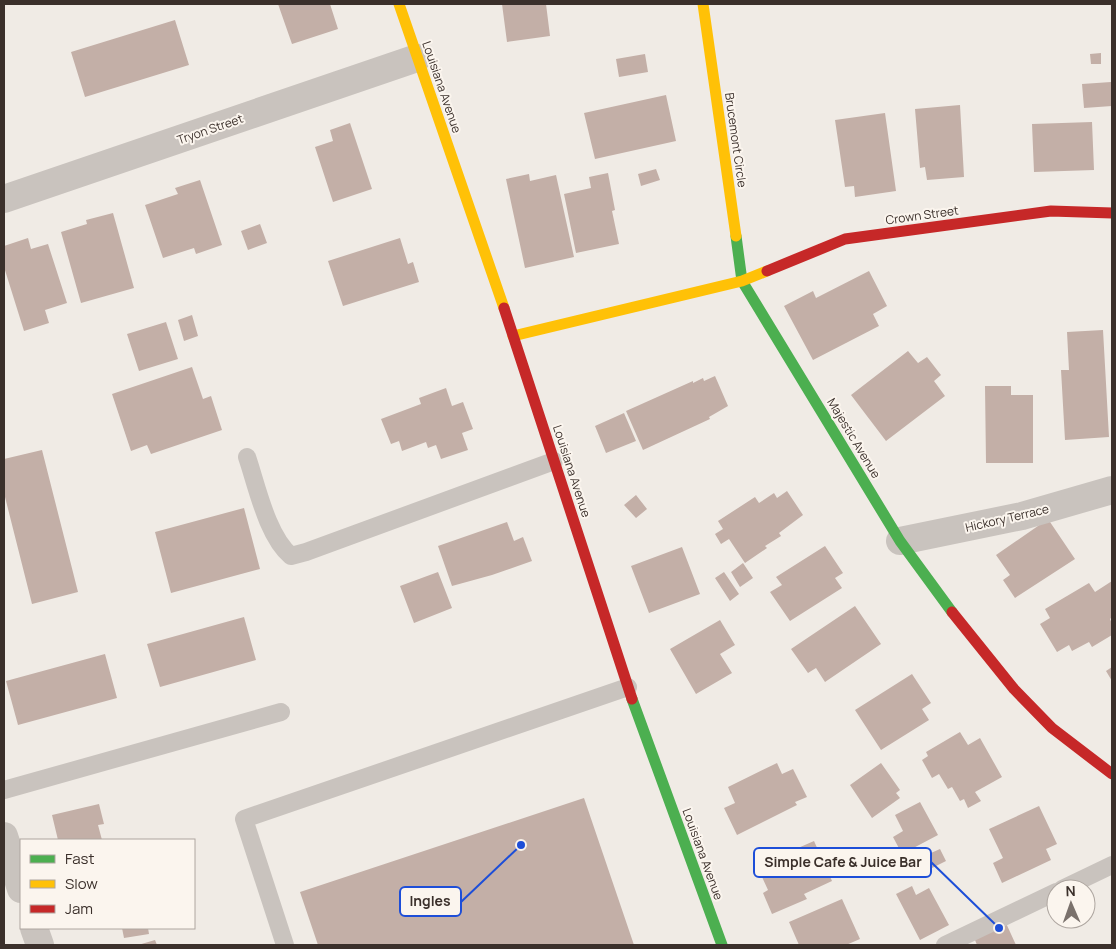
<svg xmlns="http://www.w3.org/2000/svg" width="1116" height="949" font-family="Manrope,sans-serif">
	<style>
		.building { fill: #c3afa7 }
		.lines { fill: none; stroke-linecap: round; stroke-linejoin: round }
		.lane { stroke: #c9c3be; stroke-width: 18 }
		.street { stroke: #c9c3be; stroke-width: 28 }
		.fast { stroke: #4caf50; stroke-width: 11 }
		.slow { stroke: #ffc107; stroke-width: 11 }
		.jam { stroke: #c62828; stroke-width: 11 }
		.labels { text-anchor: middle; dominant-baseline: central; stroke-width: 4; stroke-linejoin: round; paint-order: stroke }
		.street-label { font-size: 12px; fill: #3b302b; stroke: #fbf5ee }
		.leader { fill: none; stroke: #1d4ed8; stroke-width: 2 }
		.callout-dot { fill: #1d4ed8; stroke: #fbf5ee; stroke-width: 2 }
		.callout { fill: #fbf5ee; stroke: #1d4ed8; stroke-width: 2 }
		.callout-label { font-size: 14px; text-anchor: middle; font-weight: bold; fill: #3b302b }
	</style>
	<rect width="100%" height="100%" fill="#f0ebe5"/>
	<!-- building -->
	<path class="building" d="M278,4H330L338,29L292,44Z
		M502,4H546L550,36L507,42Z
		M175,20L189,65L85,97L71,52Z
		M1101,53V64H1091L1090,54Z
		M645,54L648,72L619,77L616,59Z
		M1111,82L1112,106L1084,108L1082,84Z
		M666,95L676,141L595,159L584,113Z
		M960,105L964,177L927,180L925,167L920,168L915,109Z
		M885,113L896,191L855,197L854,186L845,187L835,120Z
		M1092,122L1094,170L1034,172L1032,124Z
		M350,123L372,189L333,202L315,147L333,141L330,130Z
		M656,169L660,180L641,186L638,174Z
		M608,173L615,210L612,211L619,244L576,253L564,194L591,188L589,177Z
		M529,174L530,181L556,175L574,257L525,268L506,179Z
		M200,180L222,245L196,254L194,248L163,258L145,205L178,194L175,188Z
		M113,213L134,288L81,303L61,232L87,224L86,220Z
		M260,224L267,243L248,250L241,231Z
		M28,238L31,249L48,244L67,303L45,310L49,323L24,331L4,267V246Z
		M400,238L408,264L413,262L419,282L343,306L328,261Z
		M869,271L887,306L873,314L879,326L813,360L784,306L813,291L816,298Z
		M192,315L198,336L184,341L178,320Z
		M166,322L178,359L139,371L127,334Z
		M1103,330L1109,437L1065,440L1061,370H1069L1067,332Z
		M908,351L918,363L927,357L941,375L934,381L945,396L886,441L851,395Z
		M192,367L203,399L211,396L222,430L151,454L147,445L131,451L112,394Z
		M715,376L728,406L709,417L710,419L643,450L626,411L693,381V383L703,378L704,381Z
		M985,386H1011V395H1033V463H986Z
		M446,388L452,406L463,402L473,429L462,433L468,450L441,459L436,445L428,448L426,442L402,451L399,441L391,444L381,419L421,404L419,398Z
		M624,413L636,441L606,453L595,426Z
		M42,450L78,592L32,604L4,493V459Z
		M787,491L803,515L779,533L781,536L765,546L767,548L745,563L729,539L721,544L715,534L723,529L718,521L755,497L759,503L774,493L777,498Z
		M636,495L647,509L636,518L624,505Z
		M244,508L260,569L171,593L155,532Z
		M1048,519L1075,559L1015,598L1003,580L1010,575L996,555Z
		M507,522L514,541L523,537L532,561L492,575L452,586L438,546Z
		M825,546L843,573L835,578L842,588L790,621L770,592L782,585L776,577Z
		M682,547L700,594L649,613L631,566Z
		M743,563L753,578L740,587L731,572Z
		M438,572L452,608L414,623L400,586Z
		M724,572L739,594L730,601L715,578Z
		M1112,581V617L1110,619L1112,624V635L1092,647L1089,642L1072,651L1069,645L1057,652L1040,624L1050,618L1045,609L1089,583L1095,592Z
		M855,606L881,644L825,682L816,668L808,673L791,649Z
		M244,617L256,660L160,687L147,644Z
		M720,620L735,645L720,654L732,673L696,694L670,649Z
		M105,654L117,698L18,725L6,681Z
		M1112,667V681L1106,671Z
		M912,674L931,703L922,709L929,720L881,750L855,710Z
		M960,732L968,745L980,738L1002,777L975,792L981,801L968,808L964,799L960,801L952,787L948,789L939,774L932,778L922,760L928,756L926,752Z
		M777,763L782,774L793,769L807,797L795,802L797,805L737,835L724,808L735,803L728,787Z
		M881,763L900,790L896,793L900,798L872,818L850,785Z
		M584,798L634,945H318L300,892Z
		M920,802L938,835L902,854L893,837L903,831L895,815Z
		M99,804L104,824L98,825L102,840H58L52,815Z
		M1039,806L1057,844L1046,849L1051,860L1002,883L993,863L1003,858L989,829Z
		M814,841L832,881L804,894L807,899L772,914L763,893L768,890L757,866Z
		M940,849L946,861L928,870L922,857Z
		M912,886L916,895L929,888L949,925L920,940L896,894Z
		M842,899L860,939L846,945H799L789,922Z
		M1005,921L1016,945H977L973,935Z
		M122,928H148L149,934L124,938Z
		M155,940L157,945H138Z"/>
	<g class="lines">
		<!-- lane -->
		<path class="lane" d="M247,457C257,486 267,536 291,556L306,552L554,461
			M4,790L281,712
			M1062,889L1112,865
			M285,945L244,819L628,687
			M945,945L1056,892"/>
		<!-- street -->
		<path class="street" d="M4,199L417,58
			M900,541L1022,516L1112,490
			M4,836L21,889
			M34,928L40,945"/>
		<!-- fast -->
		<path class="fast" d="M736,236L742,281L900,541L952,612
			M632,699L722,945"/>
		<!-- slow -->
		<path class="slow" d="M399,4L504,308
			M703,4L736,236
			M513,336L742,281L767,271"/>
		<!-- jam -->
		<path class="jam" d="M767,271L845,239L1051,211L1112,213
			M504,308L632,699
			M952,612L1014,689L1052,728L1112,774"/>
	</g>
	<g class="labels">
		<!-- street labels -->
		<g class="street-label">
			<text transform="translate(442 87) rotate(71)">Louisiana Avenue</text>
			<text transform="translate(210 129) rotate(-19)">Tryon Street</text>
			<text transform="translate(736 140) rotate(82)">Brucemont Circle</text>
			<text transform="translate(922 215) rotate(-8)">Crown Street</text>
			<text transform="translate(854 438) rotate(59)">Majestic Avenue</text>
			<text transform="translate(572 471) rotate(72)">Louisiana Avenue</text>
			<text transform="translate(1007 518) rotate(-13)">Hickory Terrace</text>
			<text transform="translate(703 854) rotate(70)">Louisiana Avenue</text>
		</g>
	</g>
	<!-- callouts -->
	<path class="leader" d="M999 928L931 862M521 845L461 902"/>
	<g class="callout-dot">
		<circle cx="999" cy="928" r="5"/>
		<circle cx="521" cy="845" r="5"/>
	</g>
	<g class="callout">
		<rect x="754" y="848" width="177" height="29" rx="5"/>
		<rect x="400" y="887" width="61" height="29" rx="5"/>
	</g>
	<g class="callout-label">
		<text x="843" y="867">Simple Cafe &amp; Juice Bar</text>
		<text x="430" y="906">Ingles</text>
	</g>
	<!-- border -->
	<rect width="1116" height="949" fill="none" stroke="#3b302b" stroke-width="10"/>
	<!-- legend -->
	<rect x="20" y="839" width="175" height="90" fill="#fbf5ee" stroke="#aea6a0"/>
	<rect x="30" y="855" width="25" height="8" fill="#4caf50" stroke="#aea6a0"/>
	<text x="65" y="864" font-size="15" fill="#3b302b">Fast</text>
	<rect x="30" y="880" width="25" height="8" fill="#ffc107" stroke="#aea6a0"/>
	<text x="65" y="889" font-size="15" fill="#3b302b">Slow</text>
	<rect x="30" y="905" width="25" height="8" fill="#c62828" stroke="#aea6a0"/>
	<text x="65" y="914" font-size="15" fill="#3b302b">Jam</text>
	<!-- north arrow -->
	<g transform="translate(1071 904) rotate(358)"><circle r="24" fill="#fbf5ee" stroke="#aea6a0"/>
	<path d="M0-4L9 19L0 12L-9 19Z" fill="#7a716c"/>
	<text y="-8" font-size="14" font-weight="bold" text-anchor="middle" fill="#3b302b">N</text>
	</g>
</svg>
